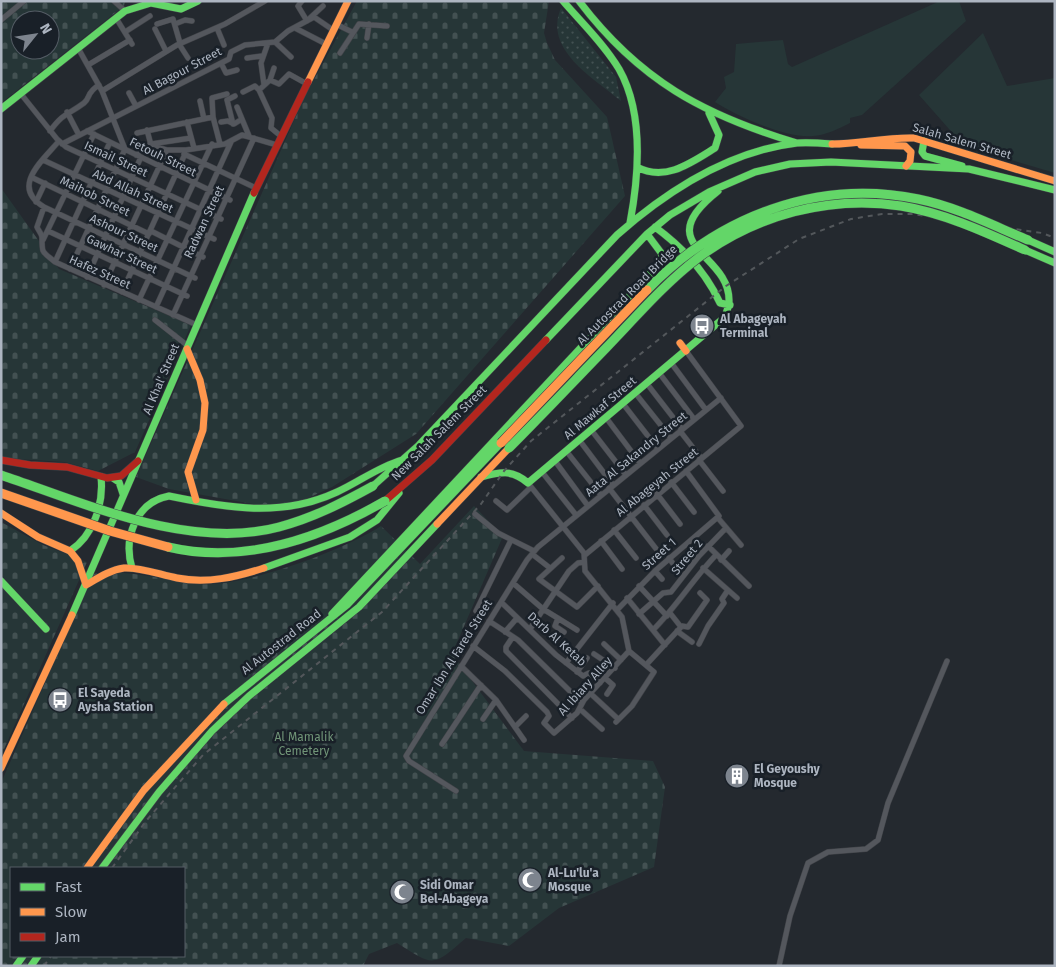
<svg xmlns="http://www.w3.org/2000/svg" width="1056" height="967" font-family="'Fira Sans',sans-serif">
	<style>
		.grass { fill: url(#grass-dots) }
		.cemetery { fill: url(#cemetery-stones); fill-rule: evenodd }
		.park { fill: #263637 }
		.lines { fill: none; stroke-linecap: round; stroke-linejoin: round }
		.street-casing { stroke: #404348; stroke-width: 6 }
		.fast-casing { stroke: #404348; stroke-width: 8 }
		.slow-casing { stroke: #404348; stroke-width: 8 }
		.jam-casing { stroke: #404348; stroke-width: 8 }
		.street { stroke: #54575d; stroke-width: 5 }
		.fast { stroke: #63d668; stroke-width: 7 }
		.slow { stroke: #ff974d; stroke-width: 7 }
		.jam { stroke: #b3261e; stroke-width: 7 }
		.rail { stroke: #53575b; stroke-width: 2; stroke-dasharray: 5 5; stroke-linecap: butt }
		.fast-bridge-casing { stroke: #41454b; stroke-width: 10; stroke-linecap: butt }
		.slow-bridge-casing { stroke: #41454b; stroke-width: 10; stroke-linecap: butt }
		.fast-bridge { stroke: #63d668; stroke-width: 9 }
		.slow-bridge { stroke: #ff974d; stroke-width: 9 }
		.labels { text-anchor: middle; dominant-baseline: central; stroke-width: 5; stroke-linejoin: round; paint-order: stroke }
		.street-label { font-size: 12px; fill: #adb5c1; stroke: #192028 }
		.poi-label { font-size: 12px; font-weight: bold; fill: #adb5c1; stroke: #192028; text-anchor: start }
		.park-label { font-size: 12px; fill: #709477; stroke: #192028 }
	</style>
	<defs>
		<pattern id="grass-dots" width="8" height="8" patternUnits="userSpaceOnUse" patternTransform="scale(1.25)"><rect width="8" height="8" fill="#263637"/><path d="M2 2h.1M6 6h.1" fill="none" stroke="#435152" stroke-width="1.8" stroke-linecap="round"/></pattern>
		<pattern id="cemetery-stones" width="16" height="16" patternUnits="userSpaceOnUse" patternTransform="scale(1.25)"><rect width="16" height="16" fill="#263637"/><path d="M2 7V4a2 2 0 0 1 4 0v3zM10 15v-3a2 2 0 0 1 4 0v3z" fill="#435152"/></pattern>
	</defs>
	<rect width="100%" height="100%" fill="#24292f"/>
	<!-- grass -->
	<path class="grass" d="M561,8L616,77L621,101C594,78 543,50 561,8Z"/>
	<!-- cemetery -->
	<path class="cemetery" d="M1,1H125L124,6L1,103ZM20,20H50V50H20Z
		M357,1H549L544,33L547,43L555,60L607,117L625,196L416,434L332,487L304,500L289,504L264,506L169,489L136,477L305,96Z
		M1,188L59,269L191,325L135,452L98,471L65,462L1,458Z
		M474,506L503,536L452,654L524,751L653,761L665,787L654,867L559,908L509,946L466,938C432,967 435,967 397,943L369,954L363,966H1V783L93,574C129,568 163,581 198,584C243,588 344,550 381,526L420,564ZM11,868H184V956H11Z
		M1,522L43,545L87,562L1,756Z"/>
	<!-- park -->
	<path class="park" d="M940,1H959L966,21L862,115L850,118V123C838,129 826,135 813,136C788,139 736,116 715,102L726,88L724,77L734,72L736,44L783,40L788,64L792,67Z
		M983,33L1007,86L1055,78V173L964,146L919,95Z"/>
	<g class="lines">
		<defs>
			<path id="street" d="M114,1L125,11
				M302,1L298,6L307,21
				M116,18L132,44
				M310,18L323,6
				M1,20L24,1
				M157,24L173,19L180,43
				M175,24L185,20L192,21
				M336,24L352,32
				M217,28L224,45
				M295,28L326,44
				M155,29L166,51
				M125,32L150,16
				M367,38L369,24
				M275,42L291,57
				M179,44L188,58
				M340,53L359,24L387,26
				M247,58L262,56
				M221,63L226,73L237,70
				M88,65L130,40
				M270,80L274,68
				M264,85L261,63L268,43
				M102,91L177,45L225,24L265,1
				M243,92L255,86L259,90
				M129,93L136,106
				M21,94L57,139L66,147L221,219
				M200,101L204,119
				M237,107L249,136
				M67,112L79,135
				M213,117L220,144
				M187,122L194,148
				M221,122L228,121L234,124L242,119
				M233,124L227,100L235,96
				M147,130L151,145
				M50,131C64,112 68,115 84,103C91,97 86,93 99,85
				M87,131L230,200
				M137,133L213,117L212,98L227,94
				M282,137L271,128L272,118L259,90L270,80L279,84L289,74L307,84
				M59,141C42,161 10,187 44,207L195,278
				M62,144L229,59L231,52L245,45L275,42L288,31L314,17L333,30
				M151,144L191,138
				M184,154L256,188
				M136,155L148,145L167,150H186L225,144L242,135L277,145
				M43,160L214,239
				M31,177L149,234
				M36,202L45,183
				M44,207L37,227C38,230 42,234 42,238C42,254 42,251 55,262L197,325
				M48,231L187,296
				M151,231L203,257
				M43,240L94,134
				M55,262L110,142
				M70,269L125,149L102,91L78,48
				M87,277L141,157
				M104,285L167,150
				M122,292L185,154
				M139,300L212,144
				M156,307L231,142
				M173,315L254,138
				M155,320L188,346
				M672,364L706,410
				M660,374L694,419
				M648,385L682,429
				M636,394L671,438
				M624,405L658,449
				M607,419L640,463
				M592,431L626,475
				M680,431L701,458
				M580,441L613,485
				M567,452L601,495
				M699,460L723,491
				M555,461L588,506
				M542,472L576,515
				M671,482L694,512
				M528,483L584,553L585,571L622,617L629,651L654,672L632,706L616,722
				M609,488L657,550
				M657,494L680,524
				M496,501L507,510L531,487
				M644,505L667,535
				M475,514L498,533L534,551
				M718,518L741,545
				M614,530L636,558
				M601,541L622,569
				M708,546L749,586
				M532,554L550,568
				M585,555L741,426L686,351
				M562,558L539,579L577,607L598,586
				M669,558L674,565
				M721,560L729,551
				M703,568L737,598
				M655,571L662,579
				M513,583L543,609L577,630
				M639,586L667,616
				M627,598L665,645
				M501,602L556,655L583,676L589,673L600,683
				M618,609L655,571L719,516L686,471
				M476,611L511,540
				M670,613L681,627
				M639,614L663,593L671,592L699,556L726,528
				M558,618L555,626L564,632
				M489,621L518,640L582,703
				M530,629L569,571L578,563L584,562
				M653,630C677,606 693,579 716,555
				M677,631L692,642
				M505,632L517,618
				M512,638L506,647V651L572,718
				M604,644L621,660
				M699,644L708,626L724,603L722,599L728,590
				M473,646L505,671L547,712L549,716L544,723L554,733L577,713L584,700L629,651
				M594,654L615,668
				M566,663L613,603
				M646,665L682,626L688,627L707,600L700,593
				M461,666L496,700L524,740
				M577,672L587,658
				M605,678L613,685L607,694
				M590,693L618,719
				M580,709L602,729
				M483,719L496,700
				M515,727L526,716
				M442,744L481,685
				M456,791L409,761L406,756L527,560L538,547L721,398
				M779,966L790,916L808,863L828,852L866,849L878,840L888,803L947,661"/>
			<path id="fast" d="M563,1C582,23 604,44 619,69C644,113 639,175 630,223
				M579,1C639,80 703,115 797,143
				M1,109L125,11L151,3L181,9L198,1
				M924,141L922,152L925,156L962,166
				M637,167C665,182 691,163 715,148L719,135L709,113
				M655,227C682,247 706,272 720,303L730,305
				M1028,240L1055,252
				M1025,250L1055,263
				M546,340L647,234L670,215L709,192L755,172L790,164L831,162L969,169L1055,190
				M481,477C500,472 512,469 528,483L725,317C726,312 729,307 729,302C731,252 647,247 718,191
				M113,478L119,482L123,494
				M373,486L419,445L617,235C667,191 729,151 797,143C808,142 820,143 832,144
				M70,551C93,536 104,504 101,477
				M132,568C123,538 136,502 169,496C227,508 281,518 337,492C359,482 378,467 402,460
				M264,568L350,537L377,520L399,493
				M1,581L46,629
				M332,614L661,262L662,254L647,234
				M72,615L254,193
				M224,704L347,605L501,443
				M102,868L159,792L212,731L249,696L359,607L437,524
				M16,966L23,956
				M31,966L38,956"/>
			<path id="slow" d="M308,82L348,1
				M832,144C860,144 886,137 914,138L1055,181
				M861,145L905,146L911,152L910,161L906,166
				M680,343L686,351
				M187,349L200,380L205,403L203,430L188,472L196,500
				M1,513L38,537L70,551L78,561L86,585C98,578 110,570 124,568C140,567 161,575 177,578C207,584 236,577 264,568
				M437,524L509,448
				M1,768L72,615
				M87,868L144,790L224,704"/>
			<path id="jam" d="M254,193L308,82
				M1,460L30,465L67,467L107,478L121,476L138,461
				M385,501L432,460L546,340"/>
		</defs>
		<!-- street casing -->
		<use href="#street" class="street-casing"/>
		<!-- fast casing -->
		<use href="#fast" class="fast-casing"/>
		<!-- slow casing -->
		<use href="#slow" class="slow-casing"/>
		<!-- jam casing -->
		<use href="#jam" class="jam-casing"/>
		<!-- street -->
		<use href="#street" class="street"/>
		<!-- fast -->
		<use href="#fast" class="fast"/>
		<!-- slow -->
		<use href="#slow" class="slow"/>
		<!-- jam -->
		<use href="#jam" class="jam"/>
		<!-- rail -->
		<path class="rail" d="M112,868L146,821L203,755L382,612L481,504L504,471L531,441L726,286L799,239L851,219L882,214H913L1042,233L1055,238
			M44,966L51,956"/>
		<defs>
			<path id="fast-bridge" d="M647,290C718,217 817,178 918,199C957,207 992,225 1028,240
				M509,448C542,415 574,381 606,348C636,317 664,284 698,258C755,215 830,195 901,206C944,213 985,232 1025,250
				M1,475C84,503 190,551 279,527C313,518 342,503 373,486
				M168,547C244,565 319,539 385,501"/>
			<path id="slow-bridge" d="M501,443L647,290
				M1,493L110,531L168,547"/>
		</defs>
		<!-- fast-bridge casing -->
		<use href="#fast-bridge" class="fast-bridge-casing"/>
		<!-- slow-bridge casing -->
		<use href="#slow-bridge" class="slow-bridge-casing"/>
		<!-- fast-bridge -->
		<use href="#fast-bridge" class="fast-bridge"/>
		<!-- slow-bridge -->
		<use href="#slow-bridge" class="slow-bridge"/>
	</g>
	<!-- icons -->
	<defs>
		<symbol id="bus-disc" viewBox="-11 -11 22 22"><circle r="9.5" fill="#7d848e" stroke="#192028"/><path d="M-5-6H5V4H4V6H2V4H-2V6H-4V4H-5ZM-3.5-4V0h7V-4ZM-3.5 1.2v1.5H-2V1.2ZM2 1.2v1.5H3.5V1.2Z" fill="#fff"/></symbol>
		<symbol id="building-disc" viewBox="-11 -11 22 22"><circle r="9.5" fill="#7d848e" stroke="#192028"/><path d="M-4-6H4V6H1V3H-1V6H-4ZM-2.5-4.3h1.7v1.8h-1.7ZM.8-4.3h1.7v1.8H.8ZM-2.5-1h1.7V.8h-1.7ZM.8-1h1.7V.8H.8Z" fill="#fff"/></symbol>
		<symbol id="mosque-disc" viewBox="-11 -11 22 22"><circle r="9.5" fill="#7d848e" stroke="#192028"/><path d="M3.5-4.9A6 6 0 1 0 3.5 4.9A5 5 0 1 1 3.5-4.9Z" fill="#fff"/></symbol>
	</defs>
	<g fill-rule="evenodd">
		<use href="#bus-disc" x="688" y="312" width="28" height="28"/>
		<use href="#bus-disc" x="46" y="686" width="28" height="28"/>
		<use href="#building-disc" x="723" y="762" width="28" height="28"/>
		<use href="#mosque-disc" x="516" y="866" width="28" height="28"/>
		<use href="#mosque-disc" x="388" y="878" width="28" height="28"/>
	</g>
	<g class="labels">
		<!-- street labels -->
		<g class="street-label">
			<text transform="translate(182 71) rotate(-28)">Al Bagour Street</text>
			<text transform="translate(962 141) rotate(16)">Salah Salem Street</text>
			<text transform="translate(163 157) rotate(26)">Fetouh Street</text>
			<text transform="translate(116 159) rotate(25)">Ismail Street</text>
			<text transform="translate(133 191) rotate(25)">Abd Allah Street</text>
			<text transform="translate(95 196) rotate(26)">Maihob Street</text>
			<text transform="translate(204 222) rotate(-65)">Radwan Street</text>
			<text transform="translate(124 233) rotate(25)">Ashour Street</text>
			<text transform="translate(122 254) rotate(25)">Gawhar Street</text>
			<text transform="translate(100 272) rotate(24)">Hafez Street</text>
			<text transform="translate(627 295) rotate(-45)">Al Autostrad Road Bridge</text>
			<text transform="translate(161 379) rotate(-67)">Al Khal' Street</text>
			<text transform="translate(600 408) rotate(-40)">Al Mawkaf Street</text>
			<text transform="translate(439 433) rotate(-45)">New Salah Salem Street</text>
			<text transform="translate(636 454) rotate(-39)">Aata Al Sakandry Street</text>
			<text transform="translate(657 482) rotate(-39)">Al Abageyah Street</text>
			<text transform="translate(659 554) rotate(-42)">Street 1</text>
			<text transform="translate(687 557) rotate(-51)">Street 2</text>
			<text transform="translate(557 639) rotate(42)">Darb Al Ketab</text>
			<text transform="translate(281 642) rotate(-38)">Al Autostrad Road</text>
			<text transform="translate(454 657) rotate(-58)">Omar Ibn Al Fared Street</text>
			<text transform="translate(585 686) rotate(-48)">Al Ibiary Alley</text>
		</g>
		<!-- poi labels -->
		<g class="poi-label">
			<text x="720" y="319">Al Abageyah<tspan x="720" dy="14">Terminal</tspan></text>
			<text x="78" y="693">El Sayeda<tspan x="78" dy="14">Aysha Station</tspan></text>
			<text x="754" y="769">El Geyoushy<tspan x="754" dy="14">Mosque</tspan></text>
			<text x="548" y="873">Al-Lu'lu'a<tspan x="548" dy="14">Mosque</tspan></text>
			<text x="420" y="885">Sidi Omar<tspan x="420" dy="14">Bel-Abageya</tspan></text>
		</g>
		<!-- park labels -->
		<g class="park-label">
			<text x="304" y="737">Al Mamalik<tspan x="304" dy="14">Cemetery</tspan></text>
		</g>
	</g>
	<!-- border -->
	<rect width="1056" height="967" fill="none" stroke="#adb5c1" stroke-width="5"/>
	<!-- legend -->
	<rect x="10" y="867" width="175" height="90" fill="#192028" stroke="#545c65"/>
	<rect x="20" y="883" width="25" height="8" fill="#63d668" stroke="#545c65"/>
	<text x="55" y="892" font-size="15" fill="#adb5c1">Fast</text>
	<rect x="20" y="908" width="25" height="8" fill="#ff974d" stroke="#545c65"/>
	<text x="55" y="917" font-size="15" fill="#adb5c1">Slow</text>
	<rect x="20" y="933" width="25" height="8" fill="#b3261e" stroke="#545c65"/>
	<text x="55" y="942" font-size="15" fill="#adb5c1">Jam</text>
	<!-- north arrow -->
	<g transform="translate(35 35) rotate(60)"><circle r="24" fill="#192028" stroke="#545c65"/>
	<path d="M0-4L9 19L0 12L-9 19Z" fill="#7d848e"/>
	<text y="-8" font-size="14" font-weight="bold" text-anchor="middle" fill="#adb5c1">N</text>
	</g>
</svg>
